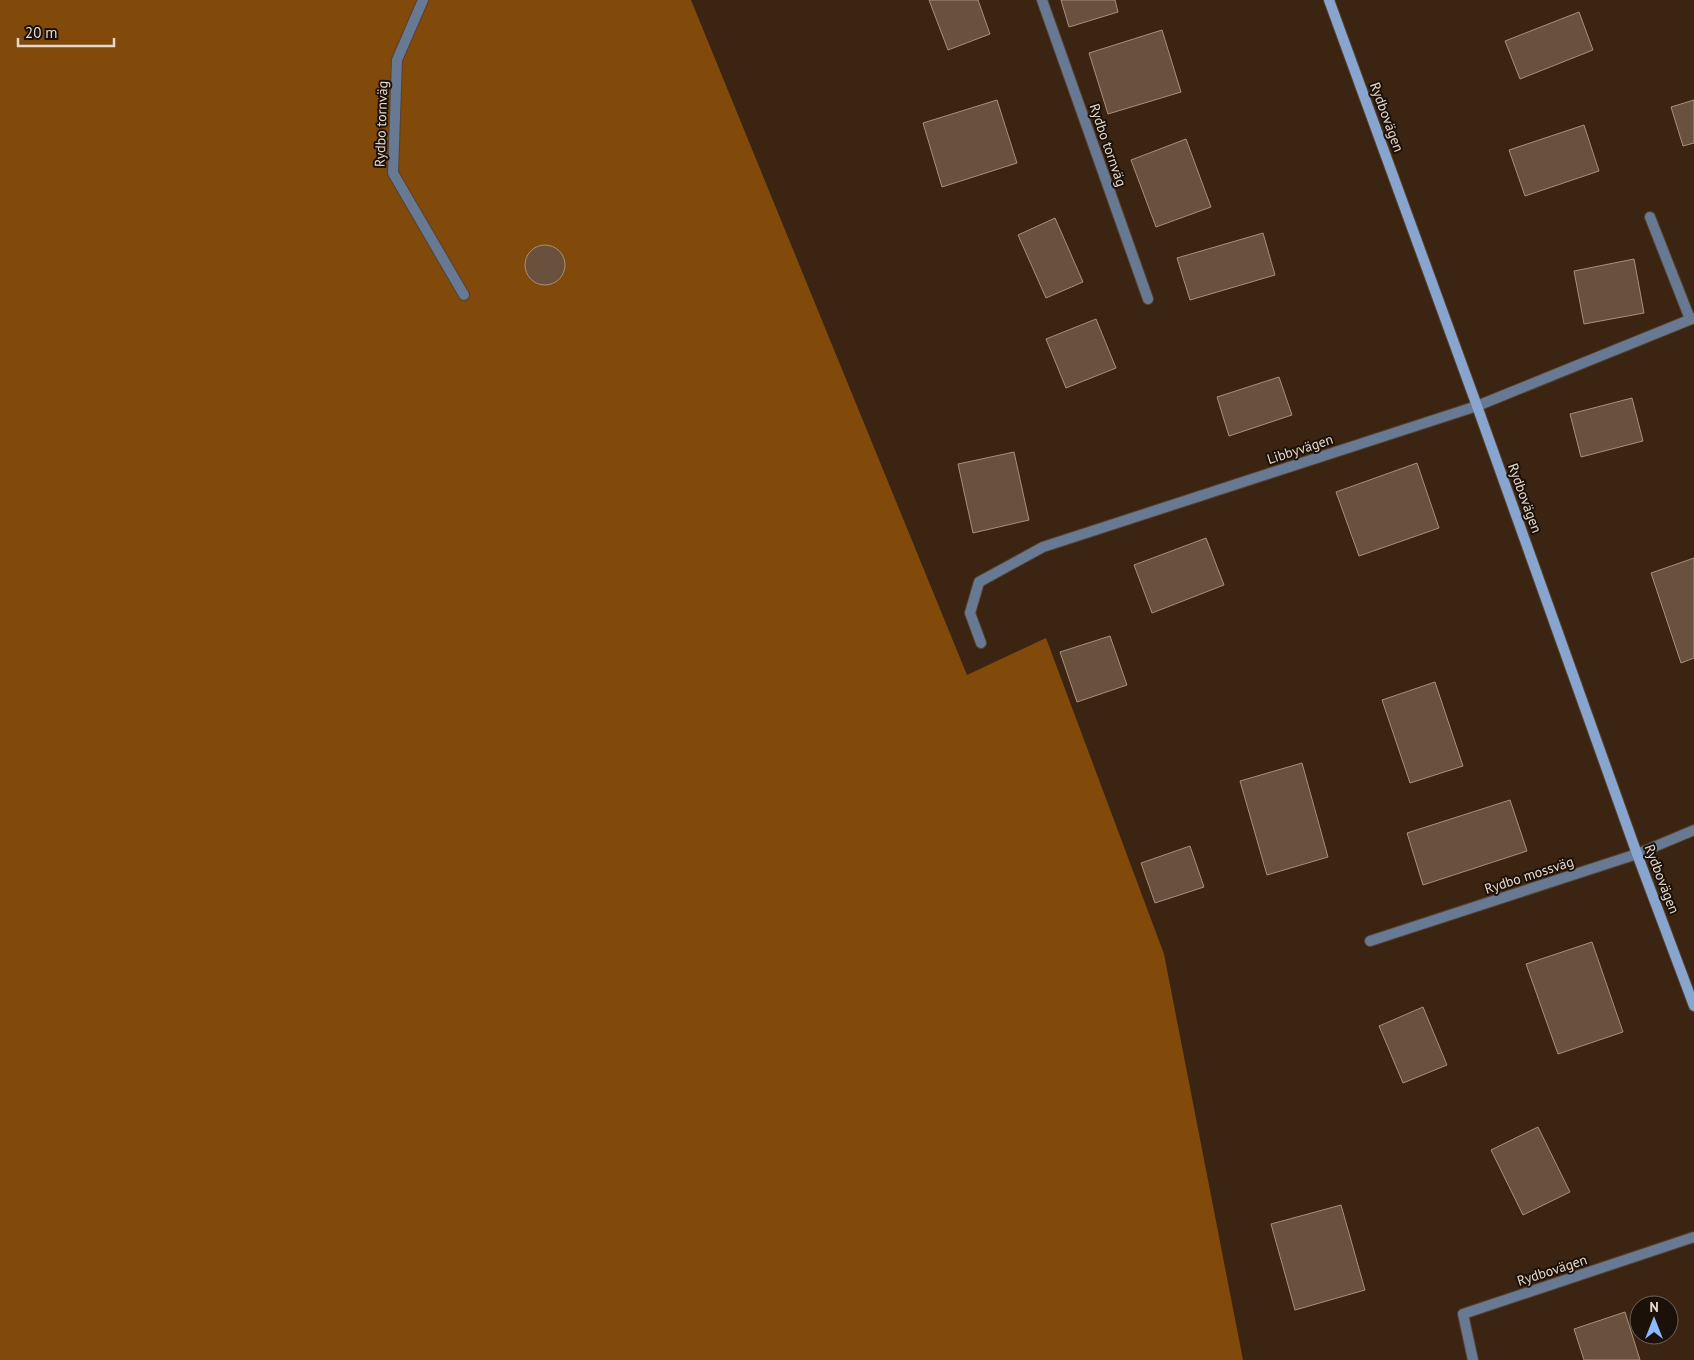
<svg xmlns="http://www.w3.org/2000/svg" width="1694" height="1360" font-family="'PT Sans',sans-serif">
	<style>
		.forest { fill: #81490a }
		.building { fill: #6a513e; stroke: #aa8f7a }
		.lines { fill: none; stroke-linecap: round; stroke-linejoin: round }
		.lane-casing { stroke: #574230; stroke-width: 12 }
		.street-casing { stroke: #574230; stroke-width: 12 }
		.secondary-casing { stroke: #574230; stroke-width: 12 }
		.lane { stroke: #677993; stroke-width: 10 }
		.street { stroke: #677993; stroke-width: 10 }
		.secondary { stroke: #88a5cf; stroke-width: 10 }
		.labels { text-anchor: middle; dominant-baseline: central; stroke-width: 4; stroke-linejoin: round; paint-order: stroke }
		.street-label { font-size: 14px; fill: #e7d8cd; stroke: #1b1109 }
	</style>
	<rect width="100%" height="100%" fill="#3b2512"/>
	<!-- forest -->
	<path class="forest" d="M0,0H691L967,675L1046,638L1164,954L1243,1360H0Z"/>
	<!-- building -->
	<path class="building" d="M929,0H978L990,34L948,50Z
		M1061,0H1115L1118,12L1069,27Z
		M1579,12L1593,50L1520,79L1505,41Z
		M1162,30L1181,92L1108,114L1089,53Z
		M997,100L1017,163L942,187L923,123Z
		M1694,100V143L1683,146L1671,107Z
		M1584,125L1599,171L1525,196L1509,150Z
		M1186,139L1211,207L1156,227L1131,160Z
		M1055,218L1083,282L1046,298L1018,235Z
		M1263,233L1275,275L1190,300L1177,258Z
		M525 265a20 20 0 1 1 40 0a20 20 0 1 1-40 0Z
		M1634,259L1644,313L1584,324L1574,271Z
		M1096,319L1116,368L1066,388L1046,339Z
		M1279,377L1292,415L1229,436L1217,397Z
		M1632,398L1643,441L1581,457L1570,414Z
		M1014,452L1029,520L973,533L958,464Z
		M1417,463L1439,528L1359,556L1336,492Z
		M1206,538L1224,585L1152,613L1134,565Z
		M1694,558V658L1681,663L1651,573Z
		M1110,636L1127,685L1077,702L1060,652Z
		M1435,682L1463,766L1410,783L1382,700Z
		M1302,763L1328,857L1267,875L1240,781Z
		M1510,800L1527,851L1423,885L1407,833Z
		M1190,846L1204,887L1155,903L1141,863Z
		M1592,942L1623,1032L1558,1054L1526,964Z
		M1423,1007L1447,1065L1403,1083L1379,1026Z
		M1538,1127L1570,1192L1523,1215L1491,1150Z
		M1341,1205L1365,1290L1295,1310L1271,1224Z
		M1625,1312L1640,1360H1584L1574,1329Z"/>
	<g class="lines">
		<defs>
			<path id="lane" d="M1473,1360L1463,1314L1694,1237"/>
			<path id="street" d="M423,0L397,60L393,173L464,295
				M1042,0L1148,299
				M1650,217L1690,319
				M981,643L970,613L979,582L1043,547L1477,406L1694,318
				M1370,941L1637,854L1694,830"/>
			<path id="secondary" d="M1329,0L1477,406L1637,854L1694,1006"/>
		</defs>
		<!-- lane casing -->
		<use href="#lane" class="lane-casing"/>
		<!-- street casing -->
		<use href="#street" class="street-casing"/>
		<!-- secondary casing -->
		<use href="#secondary" class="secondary-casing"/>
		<!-- lane -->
		<use href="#lane" class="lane"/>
		<!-- street -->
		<use href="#street" class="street"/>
		<!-- secondary -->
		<use href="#secondary" class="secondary"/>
	</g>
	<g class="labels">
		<!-- street labels -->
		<g class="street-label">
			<text transform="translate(1387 117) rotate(70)">Rydbovägen</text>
			<text transform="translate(381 124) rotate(-88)">Rydbo tornväg</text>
			<text transform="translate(1108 145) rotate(71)">Rydbo tornväg</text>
			<text transform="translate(1300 449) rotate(-18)">Libbyvägen</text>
			<text transform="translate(1525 498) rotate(70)">Rydbovägen</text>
			<text transform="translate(1529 875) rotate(-18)">Rydbo mossväg</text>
			<text transform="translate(1662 879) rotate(69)">Rydbovägen</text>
			<text transform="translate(1552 1270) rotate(-18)">Rydbovägen</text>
		</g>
	</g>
	<!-- north arrow -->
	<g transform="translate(1654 1320)"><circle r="24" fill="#1b1109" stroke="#6d6157"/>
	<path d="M0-4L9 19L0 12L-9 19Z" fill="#8bbafc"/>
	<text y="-8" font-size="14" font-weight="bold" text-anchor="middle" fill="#e7d8cd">N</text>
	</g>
	<!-- scale -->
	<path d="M18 38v8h96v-8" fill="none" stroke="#e7d8cd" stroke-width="2.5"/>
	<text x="25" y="38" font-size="15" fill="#e7d8cd" stroke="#1b1109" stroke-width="4" paint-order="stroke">20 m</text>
</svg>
